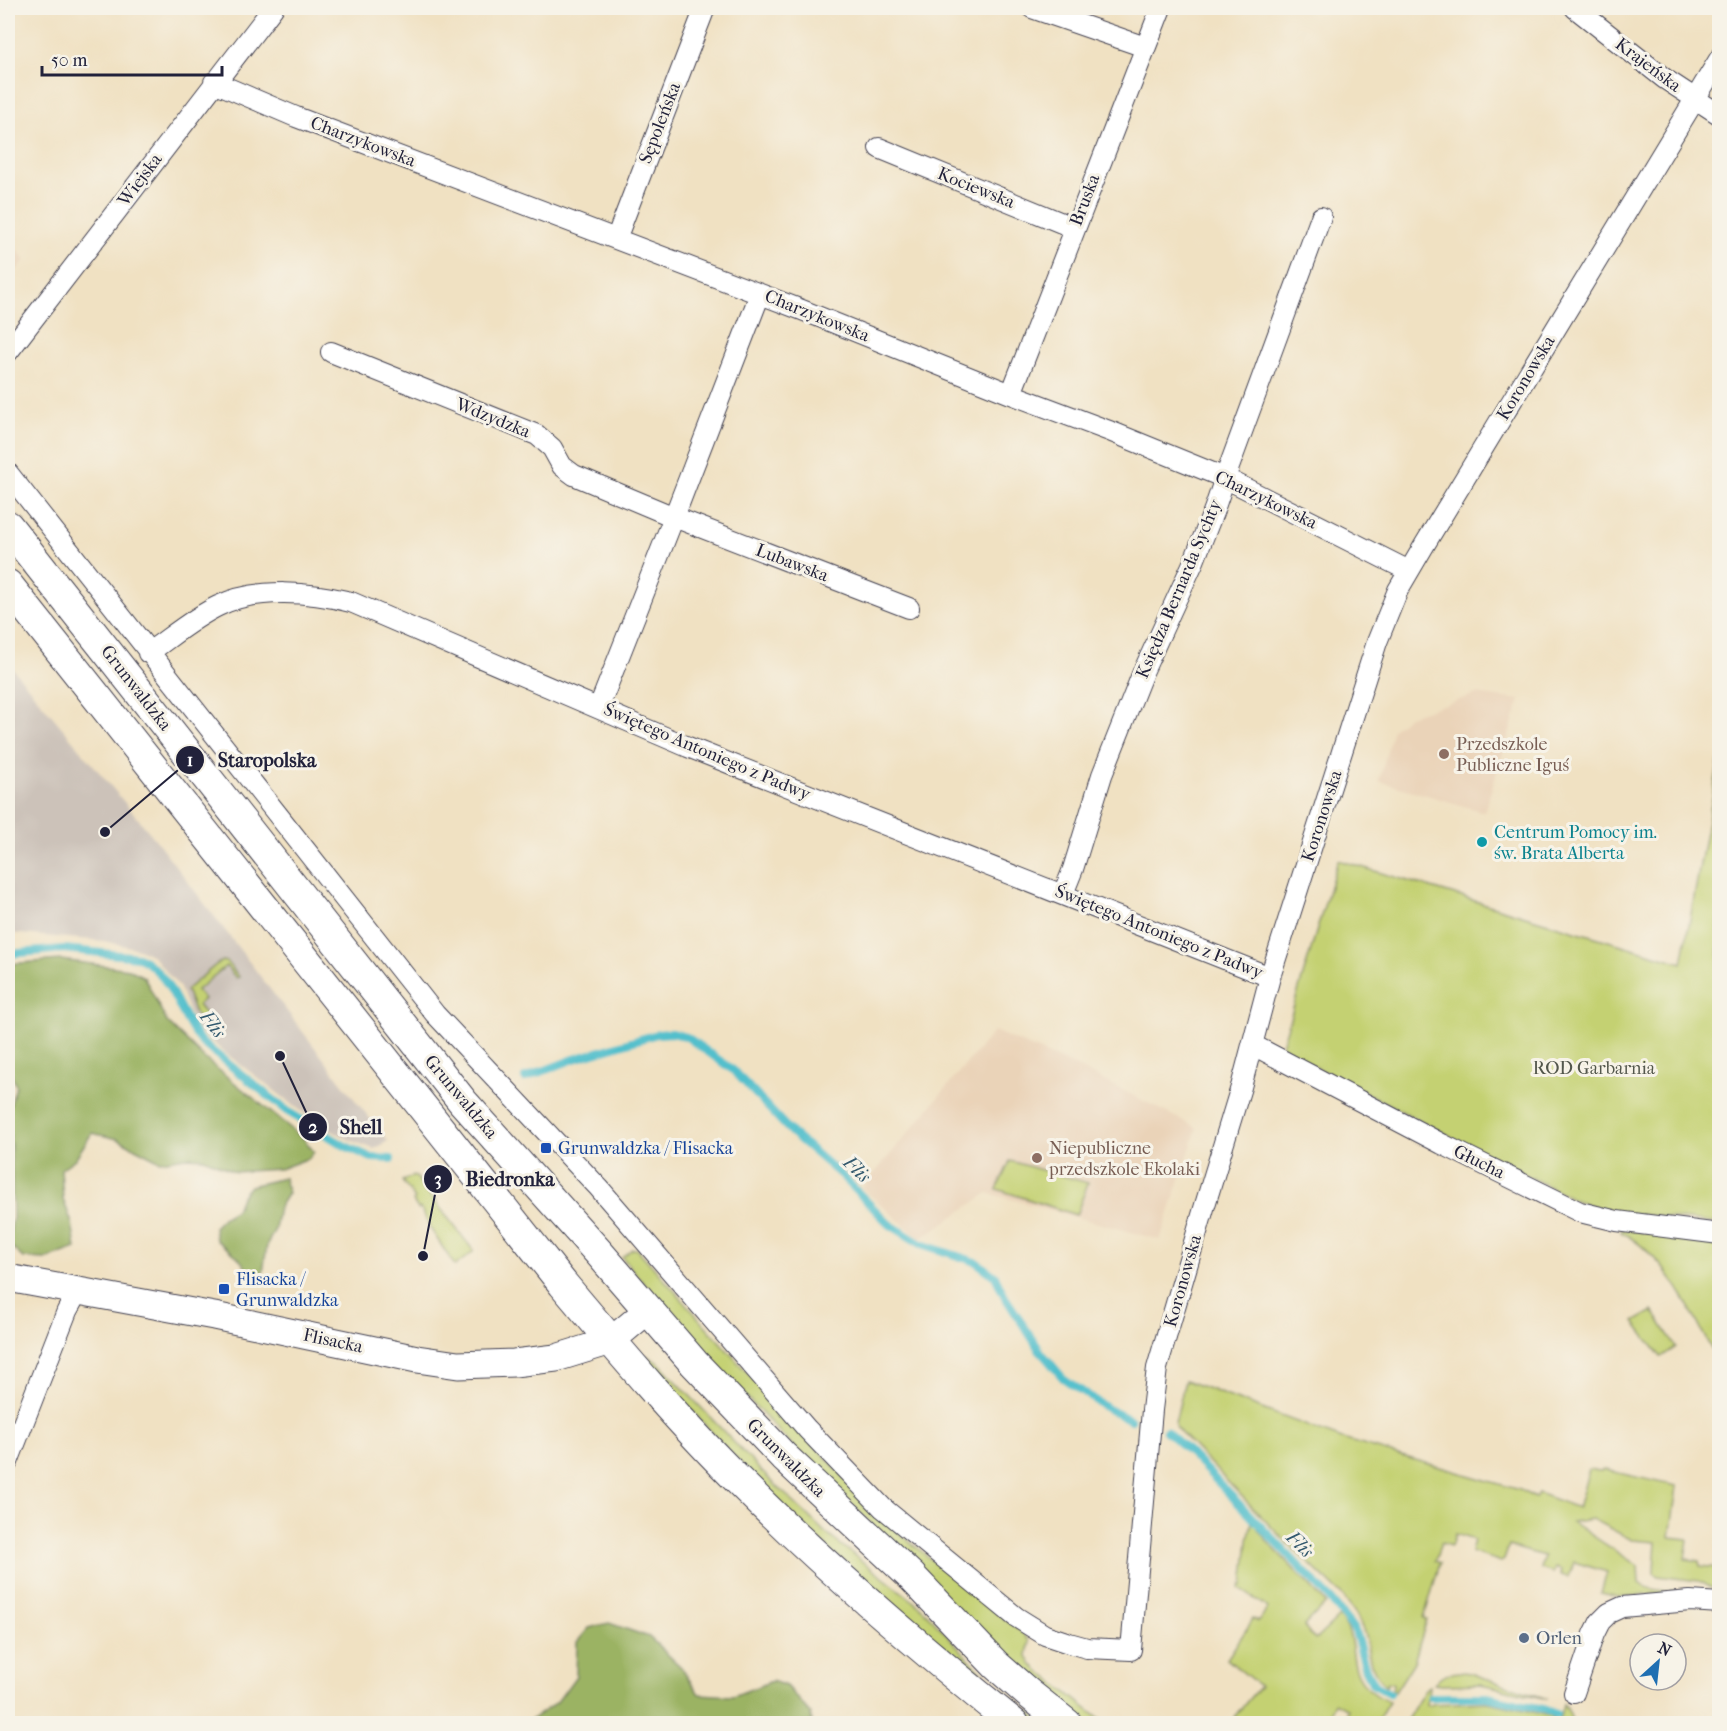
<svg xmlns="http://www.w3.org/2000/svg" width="1727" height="1731" font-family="'IM FELL French Canon',serif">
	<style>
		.built { fill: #ead3b8 }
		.industrial { fill: #ccc2b9 }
		.green { fill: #c4d172; stroke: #737a56; stroke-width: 1.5 }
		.forest { fill: #9bb364; stroke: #5e6a50; stroke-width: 1.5 }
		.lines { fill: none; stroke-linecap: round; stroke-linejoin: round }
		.stream { stroke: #53bfcc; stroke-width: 8 }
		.street-casing { stroke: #413f4f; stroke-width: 22 }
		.secondary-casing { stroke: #413f4f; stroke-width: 29 }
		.primary-casing { stroke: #413f4f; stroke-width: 32 }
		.street { stroke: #fff; stroke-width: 20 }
		.secondary { stroke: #fff; stroke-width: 27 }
		.primary { stroke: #fff; stroke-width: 30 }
		.education-dot { fill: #8d6e63; stroke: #f7f3e8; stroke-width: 2 }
		.culture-dot { fill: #0f9aa8; stroke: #f7f3e8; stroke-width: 2 }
		.transit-dot { fill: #1a4fb4; stroke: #f7f3e8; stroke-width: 2 }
		.service-dot { fill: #5c6f8a; stroke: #f7f3e8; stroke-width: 2 }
		.labels { text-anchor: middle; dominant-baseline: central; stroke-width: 6; stroke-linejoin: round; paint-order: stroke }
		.street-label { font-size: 18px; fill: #22223b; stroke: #f7f3e8 }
		.education-label { font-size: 18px; fill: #785e54; stroke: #f7f3e8; text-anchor: start }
		.culture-label { font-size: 18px; fill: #0d838f; stroke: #f7f3e8; text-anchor: start }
		.park-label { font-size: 18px; fill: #53574c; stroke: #f7f3e8 }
		.transit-label { font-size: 18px; fill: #164399; stroke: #f7f3e8; text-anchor: start }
		.service-label { font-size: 18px; fill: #4e5e75; stroke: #f7f3e8; text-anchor: start }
		.water-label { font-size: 20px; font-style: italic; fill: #33596e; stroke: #f7f3e8 }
		.leader { fill: none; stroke: #22223b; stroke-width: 2 }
		.callout-dot { fill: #22223b; stroke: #f7f3e8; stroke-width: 2 }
		.mark-label { font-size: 18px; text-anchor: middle; font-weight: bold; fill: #fff }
		.callout-label { font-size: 20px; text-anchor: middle; font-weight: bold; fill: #22223b; stroke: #f7f3e8; stroke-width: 6; stroke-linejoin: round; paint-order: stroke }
	</style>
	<rect width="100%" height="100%" fill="#f7f3e8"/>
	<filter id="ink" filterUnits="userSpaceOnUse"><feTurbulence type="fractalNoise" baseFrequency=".0167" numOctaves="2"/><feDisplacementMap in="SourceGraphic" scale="12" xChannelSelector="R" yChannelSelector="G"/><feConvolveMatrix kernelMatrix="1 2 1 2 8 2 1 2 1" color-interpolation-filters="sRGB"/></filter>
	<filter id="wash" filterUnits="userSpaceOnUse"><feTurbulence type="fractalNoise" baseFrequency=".008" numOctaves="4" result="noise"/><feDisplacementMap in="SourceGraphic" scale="24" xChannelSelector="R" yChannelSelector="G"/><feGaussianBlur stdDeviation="1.35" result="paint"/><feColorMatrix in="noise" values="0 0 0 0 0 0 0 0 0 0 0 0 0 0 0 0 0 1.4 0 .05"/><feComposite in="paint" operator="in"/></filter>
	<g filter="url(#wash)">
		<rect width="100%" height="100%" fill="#f0e1c2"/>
		<!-- built -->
		<path class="built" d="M8,238L25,260L8,280Z
			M1477,694L1520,700L1484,812L1379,781L1393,729L1409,716Z
			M994,1031L1077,1067L1197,1128L1160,1240L988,1193L920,1239L862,1188Z"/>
		<!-- industrial -->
		<path class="industrial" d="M8,663L155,839L355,1100L388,1141L374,1149L348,1139L317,1123L224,1052L198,1029L191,1017L180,988L153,956L139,949L104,941L8,933Z"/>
		<!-- green -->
		<path class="green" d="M1719,761V1224L1605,1210L1575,1200L1290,1054L1282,1045L1338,860L1682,963Z
			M223,961L227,962L239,977L236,978L226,966L197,990L204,999L198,1005L211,1021L203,1028L195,1013L186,990L217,964Z
			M1010,1161L1088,1183L1076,1215L997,1189Z
			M413,1176L416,1177L473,1250V1252L455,1266L428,1225L429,1224L420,1208L418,1209L413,1201L415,1199L402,1181Z
			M1622,1229L1719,1243V1358H1716C1691,1312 1669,1258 1621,1232Z
			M632,1249H637L777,1406L889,1524L959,1583L1024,1634L1029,1641L1027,1656L1031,1664L1102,1721L1101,1723H1089L1063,1704L997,1647V1644L995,1641L991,1642L798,1452L677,1323L622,1257Z
			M1653,1311L1676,1347L1661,1357L1634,1322Z
			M646,1356H648L661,1365L761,1471L828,1535L920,1606L990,1681L1045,1723H1035C958,1660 881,1598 809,1531C750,1477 698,1417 645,1359Z
			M1185,1380L1342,1439L1520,1490L1535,1498L1538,1493L1578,1508L1589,1469L1599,1471L1605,1470L1677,1486L1670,1537L1688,1539L1685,1559L1700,1561V1566L1719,1568V1590C1708,1589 1708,1584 1699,1581L1658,1576L1654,1573V1570L1656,1542L1632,1540L1592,1519L1572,1522L1638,1566L1639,1583C1650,1592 1668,1590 1682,1592L1617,1597L1601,1593L1607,1572L1574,1562L1569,1577L1560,1575L1561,1570L1555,1568L1553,1573L1541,1569L1544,1556L1509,1546L1504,1560L1501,1562L1471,1552L1474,1540L1455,1534L1451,1546L1441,1543L1435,1561L1440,1563L1424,1618L1427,1619L1414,1662L1395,1692H1392L1393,1683L1388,1682L1386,1686L1378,1677L1371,1664L1364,1632L1356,1614L1341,1594L1279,1535L1176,1428L1175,1423Z
			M1252,1521L1269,1543L1326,1603L1304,1626L1315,1640L1339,1617C1352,1629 1351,1644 1354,1661C1357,1681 1371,1694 1389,1702L1376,1723H1342L1348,1709L1335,1702L1326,1723H1239L1240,1722L1234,1717L1260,1686L1227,1659L1253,1619L1258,1622L1268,1608L1240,1589L1241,1585H1243L1248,1541Z
			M1462,1672L1470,1673L1548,1699L1481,1684L1441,1685L1434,1684C1441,1675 1450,1672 1462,1672Z
			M1429,1686L1427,1705L1429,1706L1433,1704L1488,1702L1551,1716L1558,1723L1563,1704L1569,1712L1573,1723H1405L1426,1688Z"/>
		<!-- forest -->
		<path class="forest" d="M61,960L129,969L144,977L167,1022L204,1058L304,1139L314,1152L309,1158L280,1169L235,1172L204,1158L186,1157L160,1161L118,1139L92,1133L75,1159L61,1169L63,1199L72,1223L76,1248L46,1259L23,1258L8,1244L13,1218L11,1147L8,1113L16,1086L8,1065V964Z
			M284,1178L288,1193L279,1207L275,1229L267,1245L263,1273L252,1276L238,1257L216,1240L214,1227L224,1217L236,1210L241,1197L250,1186Z
			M609,1623L649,1637L681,1667L699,1694L733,1696L772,1681L786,1686L811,1714L812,1723H526L557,1702L576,1676L577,1642L589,1628Z"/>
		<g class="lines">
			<!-- stream -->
			<path class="stream" d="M8,954L64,949L138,957C174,975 177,1015 202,1043L290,1113L345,1146L372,1158L391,1159
				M525,1078L574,1059L657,1034L672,1033L687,1037L733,1070L792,1133L842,1176L889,1224L921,1244L976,1262L995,1276L1005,1297L1041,1352L1063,1378L1106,1408L1131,1420
				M1166,1431L1186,1449L1328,1596L1355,1631L1366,1670L1374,1685L1389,1693
				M1431,1697H1487L1543,1709L1556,1714"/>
		</g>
	</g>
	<g filter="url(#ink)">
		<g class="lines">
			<defs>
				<path id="street" d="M1032,8L1145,47
					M1575,8L1665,79L1720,115
					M214,82L296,117L802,310L1011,394L1112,432L1225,478L1409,571
					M879,148L1074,228
					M616,239L705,8
					M8,352L273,8
					M331,352L537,435L552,448L562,466L574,475L674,517L909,608
					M1011,394L1161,8
					M8,473L435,1014L599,1188L807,1429L883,1508L1016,1617L1045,1635L1069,1643L1087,1648L1131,1650L1152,1410L1157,1368L1205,1205L1241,1087L1270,977L1377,642L1398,590L1425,544L1720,58
					M148,653C171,637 193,618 218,606C257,587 311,592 351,602L688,747L1270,977
					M599,707L674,517L760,294
					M1063,894L1073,869L1102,775L1143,672L1194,561L1214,510L1225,478L1321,217
					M1253,1045L1442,1144L1580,1212L1617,1221L1720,1234
					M8,1462L67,1311L78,1291
					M1574,1693L1594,1634L1600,1622L1609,1613L1622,1607L1690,1601L1720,1603"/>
				<path id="secondary" d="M8,1278L214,1316L417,1359L458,1365L514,1363L556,1358L611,1341L648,1310"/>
				<path id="primary" d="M8,526L463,1102L600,1254L694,1363L784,1457L912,1577L996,1665L1028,1693L1067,1724
					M8,585L563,1284C621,1353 680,1423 745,1487C829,1571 921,1649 1014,1724"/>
			</defs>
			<!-- street casing -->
			<use href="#street" class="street-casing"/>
			<!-- secondary casing -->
			<use href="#secondary" class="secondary-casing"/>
			<!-- primary casing -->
			<use href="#primary" class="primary-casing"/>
			<!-- street -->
			<use href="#street" class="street"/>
			<!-- secondary -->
			<use href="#secondary" class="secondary"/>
			<!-- primary -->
			<use href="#primary" class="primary"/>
		</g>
	</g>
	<!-- markers -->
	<g class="education-dot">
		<circle cx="1444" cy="754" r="6"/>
		<circle cx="1037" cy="1158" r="6"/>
	</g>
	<circle class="culture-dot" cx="1482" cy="842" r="6"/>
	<g class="transit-dot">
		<rect x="540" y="1142" width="12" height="12" rx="3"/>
		<rect x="218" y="1283" width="12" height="12" rx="3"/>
	</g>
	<circle class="service-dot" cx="1524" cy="1638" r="6"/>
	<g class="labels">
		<!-- street labels -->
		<g class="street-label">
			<text transform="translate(1648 65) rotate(37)">Krajeńska</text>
			<text transform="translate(660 123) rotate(-69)">Sępoleńska</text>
			<text transform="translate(363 142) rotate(21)">Charzykowska</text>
			<text transform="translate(140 180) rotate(-53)">Wiejska</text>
			<text transform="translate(976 188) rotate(22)">Kociewska</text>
			<text transform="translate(1085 200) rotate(-69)">Bruska</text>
			<text transform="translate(817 316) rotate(22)">Charzykowska</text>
			<text transform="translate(1526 378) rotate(-59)">Koronowska</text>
			<text transform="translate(493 418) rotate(22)">Wdzydzka</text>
			<text transform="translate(1266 500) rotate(26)">Charzykowska</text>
			<text transform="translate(792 563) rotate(21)">Lubawska</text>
			<text transform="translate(1179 589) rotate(-67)">Księdza Bernarda Sychty</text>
			<text transform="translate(136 688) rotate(52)">Grunwaldzka</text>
			<text transform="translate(707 752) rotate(23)">Świętego Antoniego z Padwy</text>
			<text transform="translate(1322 816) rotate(-72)">Koronowska</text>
			<text transform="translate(1159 932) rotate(22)">Świętego Antoniego z Padwy</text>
			<text transform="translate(461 1097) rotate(50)">Grunwaldzka</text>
			<text transform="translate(1479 1162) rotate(26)">Głucha</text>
			<text transform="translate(1183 1281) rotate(-74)">Koronowska</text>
			<text transform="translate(333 1341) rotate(12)">Flisacka</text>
			<text transform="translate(786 1458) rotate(45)">Grunwaldzka</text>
		</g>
		<!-- education labels -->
		<g class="education-label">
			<text x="1456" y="744">Przedszkole<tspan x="1456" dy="21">Publiczne Iguś</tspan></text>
			<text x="1049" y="1148">Niepubliczne<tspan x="1049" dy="21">przedszkole Ekolaki</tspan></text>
		</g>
		<!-- culture labels -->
		<g class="culture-label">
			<text x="1494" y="832">Centrum Pomocy im.<tspan x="1494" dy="21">św. Brata Alberta</tspan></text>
		</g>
		<!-- park labels -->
		<g class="park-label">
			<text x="1594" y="1068">ROD Garbarnia</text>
		</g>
		<!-- transit labels -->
		<g class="transit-label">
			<text x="558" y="1148">Grunwaldzka / Flisacka</text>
			<text x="236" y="1279">Flisacka /<tspan x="236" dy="21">Grunwaldzka</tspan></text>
		</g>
		<!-- service labels -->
		<g class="service-label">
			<text x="1536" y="1638">Orlen</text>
		</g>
		<!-- water labels -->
		<g class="water-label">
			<text transform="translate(213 1024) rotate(53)">Flis</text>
			<text transform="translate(857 1169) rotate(44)">Flis</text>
			<text transform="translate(1300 1544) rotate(45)">Flis</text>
		</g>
	</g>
	<!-- callouts -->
	<path class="leader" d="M105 832L190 760M280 1056L313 1127M423 1256L438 1179"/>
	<g class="callout-dot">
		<circle cx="105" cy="832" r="6"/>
		<circle cx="280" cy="1056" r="6"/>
		<circle cx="423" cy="1256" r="6"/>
		<circle cx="190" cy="760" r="15"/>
		<circle cx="313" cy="1127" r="15"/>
		<circle cx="438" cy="1179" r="15"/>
	</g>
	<g class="mark-label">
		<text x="190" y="766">1</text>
		<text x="313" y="1133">2</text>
		<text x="438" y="1185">3</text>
	</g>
	<g class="callout-label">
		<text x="267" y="767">Staropolska</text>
		<text x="361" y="1134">Shell</text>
		<text x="510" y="1186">Biedronka</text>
	</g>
	<!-- margin -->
	<rect width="1727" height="1731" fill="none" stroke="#f7f3e8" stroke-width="30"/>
	<!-- north arrow -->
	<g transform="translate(1658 1662) rotate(27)"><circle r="28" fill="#f7f3e8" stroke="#a29fa3" stroke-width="1.5"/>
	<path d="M0-4.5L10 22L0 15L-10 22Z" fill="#1f6fb2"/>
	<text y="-9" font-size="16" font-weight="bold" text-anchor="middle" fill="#22223b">N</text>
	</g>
	<!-- scale -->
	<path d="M42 66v9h180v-9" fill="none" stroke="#22223b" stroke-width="3"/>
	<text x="51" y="66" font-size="18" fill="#22223b" stroke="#f7f3e8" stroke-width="4.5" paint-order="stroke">50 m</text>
</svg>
